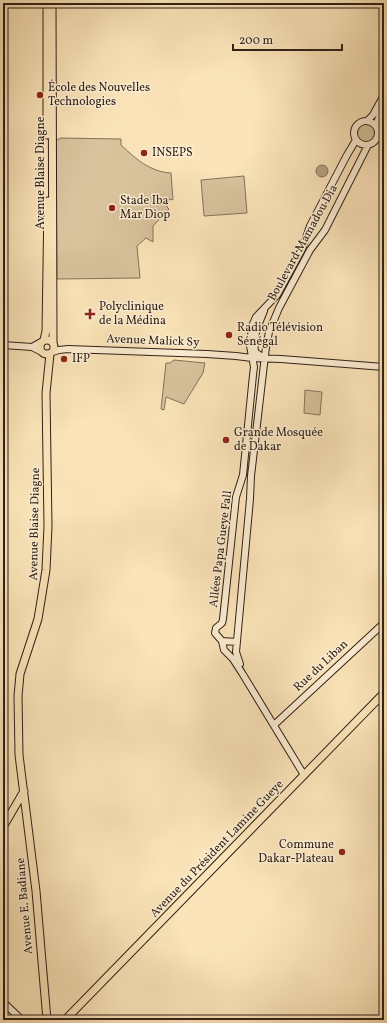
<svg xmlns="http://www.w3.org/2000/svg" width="387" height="1023" font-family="Vollkorn,serif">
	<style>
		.green { fill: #d8c39d; stroke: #84725a }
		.water { fill: #b6a182; stroke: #806d57 }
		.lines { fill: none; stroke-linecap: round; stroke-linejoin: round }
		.secondary-casing { stroke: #2f2017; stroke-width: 8 }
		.primary-casing { stroke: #2f2017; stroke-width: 9 }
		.secondary { stroke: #fcedd2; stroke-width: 6 }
		.primary { stroke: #fbe4b9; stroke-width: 7 }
		.poi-dot { fill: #8f2418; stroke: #fcedd2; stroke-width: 1.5 }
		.labels { text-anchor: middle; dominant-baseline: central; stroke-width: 3; stroke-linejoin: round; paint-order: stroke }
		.poi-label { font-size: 12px; fill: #2f2017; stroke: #fcedd2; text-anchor: start }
		.street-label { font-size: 12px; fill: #2f2017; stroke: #fcedd2 }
	</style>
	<rect width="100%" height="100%" fill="#fbe4b9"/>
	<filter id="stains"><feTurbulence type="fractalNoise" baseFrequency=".005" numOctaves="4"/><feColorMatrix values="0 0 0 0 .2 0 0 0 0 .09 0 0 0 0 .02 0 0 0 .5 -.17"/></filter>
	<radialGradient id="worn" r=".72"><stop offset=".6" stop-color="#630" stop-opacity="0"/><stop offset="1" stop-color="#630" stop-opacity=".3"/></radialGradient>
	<!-- green -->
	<path class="green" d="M356 133a11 11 0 1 1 22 0a11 11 0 1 1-22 0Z
		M61,138L121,139V145C135,158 150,172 171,173L173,200L169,199L167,207L169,209L153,226V242L146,238L137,246L140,278L57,279L56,140Z
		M244,176L247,213L204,216L201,180Z
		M174,360L205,363L203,373L184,404L166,397L164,410L161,409L166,363H170Z
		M305,390L322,392L320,415L304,413Z"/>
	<!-- water -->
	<path class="water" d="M316 171a6 6 0 1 1 12 0a6 6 0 1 1-12 0Z"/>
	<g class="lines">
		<defs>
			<path id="secondary" d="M367,121L373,115L384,95
				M354 133a12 12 0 1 1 24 0a12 12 0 1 1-24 0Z
				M376,126L379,117L384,106
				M3,345L32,347L42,352
				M32,347L41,342
				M52,352L59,350L68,349L207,354L236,356L252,358L281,359L384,367
				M264,358L255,352C253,335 258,326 264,311
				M222,641L237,642
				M240,664L236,652L250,499L251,476L266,347L269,332L279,308L310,250L325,230L368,145
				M274,725L384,623
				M304,775L242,673L233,659L224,650L222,641L215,633L216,628L222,623L223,619L236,497L243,475L253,375L254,367L250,346L252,326L256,317L277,295L302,249L310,226L347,155L356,140
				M3,1002L22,1020"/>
			<path id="primary" d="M47,3V135
				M52,3L53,342
				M40 347a7 7 0 1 1 14 0a7 7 0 1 1-14 0Z
				M44,340L46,331L48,201
				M3,827L24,791
				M47,1020L36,891L19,755L18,696L20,674L38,619L46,570L48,526L46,393L50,354
				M65,1020L384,693"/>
		</defs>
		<!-- secondary casing -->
		<use href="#secondary" class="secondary-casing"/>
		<!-- primary casing -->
		<use href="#primary" class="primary-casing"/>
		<!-- secondary -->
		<use href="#secondary" class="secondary"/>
		<!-- primary -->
		<use href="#primary" class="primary"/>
	</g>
	<!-- markers -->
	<g class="poi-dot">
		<circle cx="40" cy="95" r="4"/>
		<circle cx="144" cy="153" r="4"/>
		<circle cx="112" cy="208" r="4"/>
		<path d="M88 308h4v4h4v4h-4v4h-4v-4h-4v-4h4z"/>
		<circle cx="229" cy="335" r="4"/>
		<circle cx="64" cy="359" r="4"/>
		<circle cx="226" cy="440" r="4"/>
		<circle cx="342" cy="852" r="4"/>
	</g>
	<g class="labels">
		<!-- poi labels -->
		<g class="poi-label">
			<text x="48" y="88">École des Nouvelles<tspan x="48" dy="14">Technologies</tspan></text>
			<text x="152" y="153">INSEPS</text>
			<text x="120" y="201">Stade Iba<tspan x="120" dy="14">Mar Diop</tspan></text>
			<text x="99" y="307">Polyclinique<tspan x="99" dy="14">de la Médina</tspan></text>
			<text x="237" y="328">Radio Télévision<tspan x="237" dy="14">Sénégal</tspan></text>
			<text x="72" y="359">IFP</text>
			<text x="234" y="433">Grande Mosquée<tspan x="234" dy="14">de Dakar</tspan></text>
			<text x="334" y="845" text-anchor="end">Commune<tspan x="334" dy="14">Dakar-Plateau</tspan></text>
		</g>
		<!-- street labels -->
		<g class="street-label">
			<text transform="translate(41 173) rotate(-90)">Avenue Blaise Diagne</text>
			<text transform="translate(303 243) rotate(-61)">Boulevard Mamadou Dia</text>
			<text transform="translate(153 341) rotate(2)">Avenue Malick Sy</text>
			<text transform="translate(35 524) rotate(-89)">Avenue Blaise Diagne</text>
			<text transform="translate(221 549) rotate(-83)">Allées Papa Gueye Fall</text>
			<text transform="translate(321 666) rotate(-43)">Rue du Liban</text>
			<text transform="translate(217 849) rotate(-46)">Avenue du Président Lamine Gueye</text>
			<text transform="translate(25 906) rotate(-95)">Avenue E. Badiane</text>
		</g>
	</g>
	<!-- margin -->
	<rect width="387" height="1023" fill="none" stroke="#fbe4b9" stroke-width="16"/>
	<rect x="4" y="4" width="379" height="1015" fill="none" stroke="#2f2017" stroke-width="2"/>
	<rect x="8" y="8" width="371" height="1007" fill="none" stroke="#2f2017"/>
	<!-- scale -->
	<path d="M233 44v6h109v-6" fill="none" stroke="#2f2017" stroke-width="2"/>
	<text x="239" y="44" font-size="12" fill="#2f2017" stroke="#fcedd2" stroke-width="3" paint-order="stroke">200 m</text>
	<rect width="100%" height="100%" filter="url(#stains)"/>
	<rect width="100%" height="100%" fill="url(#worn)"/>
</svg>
